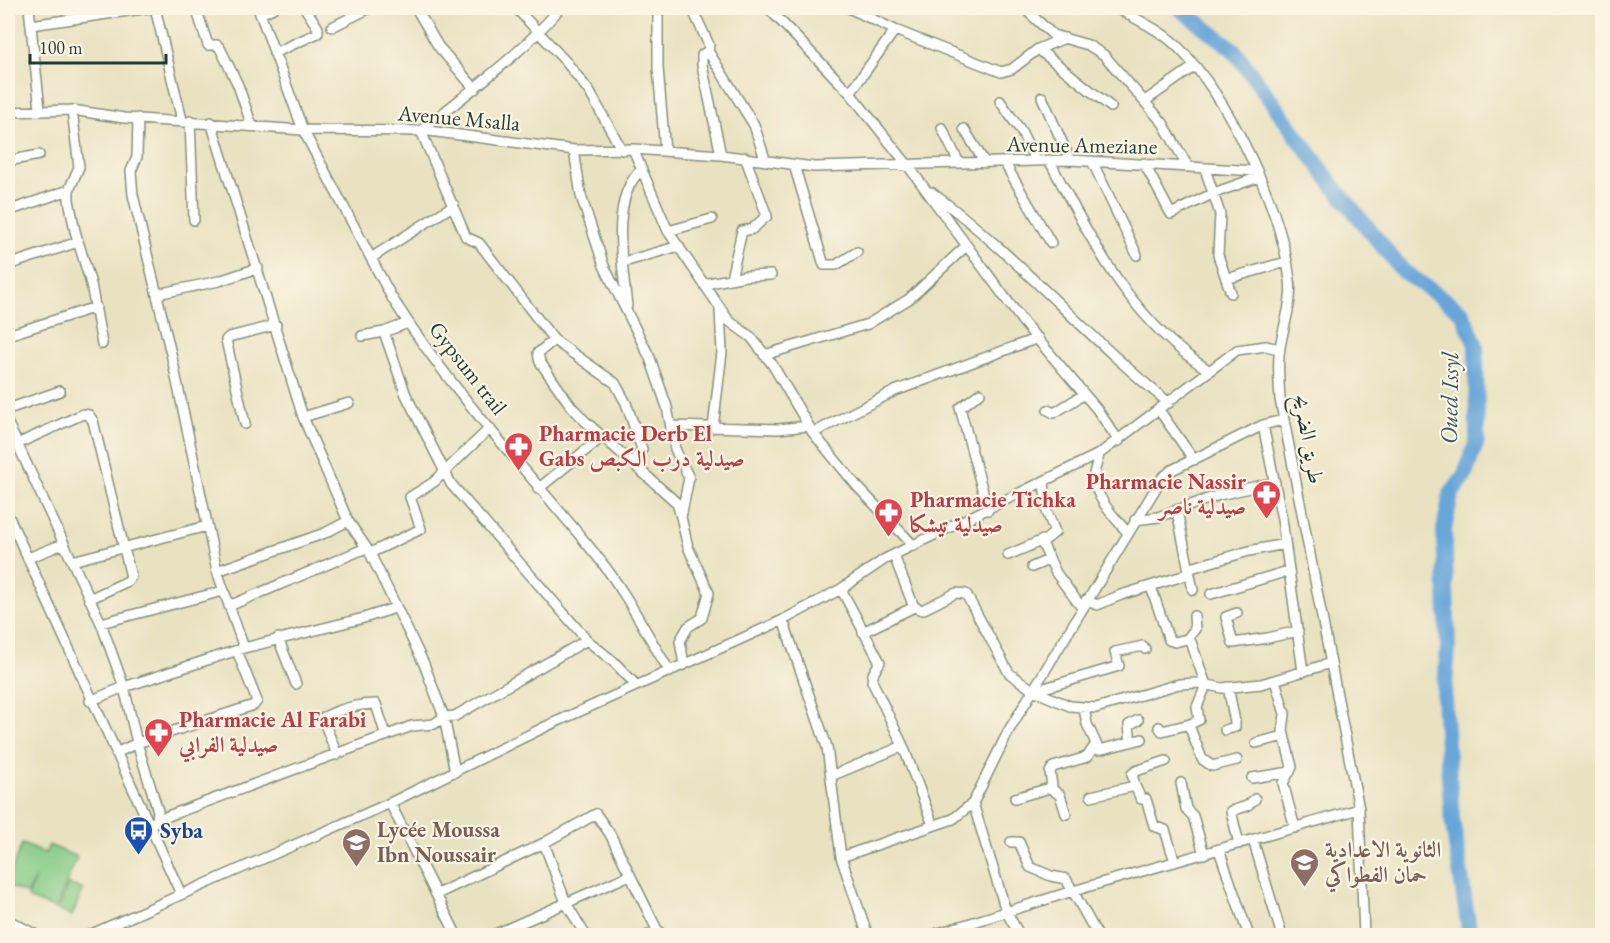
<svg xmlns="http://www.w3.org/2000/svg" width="1610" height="943" font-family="'EB Garamond',Amiri,serif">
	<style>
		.green { fill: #84ca85; stroke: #52845c; stroke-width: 1.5 }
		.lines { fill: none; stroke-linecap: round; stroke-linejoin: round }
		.river { stroke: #67a6d9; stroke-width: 16 }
		.minor-casing { stroke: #84907a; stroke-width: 12 }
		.minor { stroke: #fff; stroke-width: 9 }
		.labels { text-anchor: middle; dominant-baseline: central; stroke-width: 4.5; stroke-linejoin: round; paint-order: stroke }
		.street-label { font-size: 22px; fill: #1f3d34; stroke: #fcf5e5 }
		.health-label { font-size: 22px; font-weight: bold; fill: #be3a42; stroke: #fcf5e5; text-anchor: start }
		.education-label { font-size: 22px; font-weight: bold; fill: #785e54; stroke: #fcf5e5; text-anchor: start }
		.transit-label { font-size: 22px; font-weight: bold; fill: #164399; stroke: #fcf5e5; text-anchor: start }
		.water-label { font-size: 24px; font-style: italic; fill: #355c66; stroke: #fcf5e5 }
	</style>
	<rect width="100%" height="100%" fill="#fcf5e5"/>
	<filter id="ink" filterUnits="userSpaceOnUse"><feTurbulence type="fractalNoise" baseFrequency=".0167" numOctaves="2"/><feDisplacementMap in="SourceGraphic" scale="12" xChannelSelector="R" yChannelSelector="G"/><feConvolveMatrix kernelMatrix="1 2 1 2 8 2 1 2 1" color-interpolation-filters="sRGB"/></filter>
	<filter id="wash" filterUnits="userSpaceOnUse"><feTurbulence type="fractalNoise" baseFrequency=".008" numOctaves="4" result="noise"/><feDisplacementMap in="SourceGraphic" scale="24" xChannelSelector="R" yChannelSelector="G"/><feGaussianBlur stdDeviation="1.35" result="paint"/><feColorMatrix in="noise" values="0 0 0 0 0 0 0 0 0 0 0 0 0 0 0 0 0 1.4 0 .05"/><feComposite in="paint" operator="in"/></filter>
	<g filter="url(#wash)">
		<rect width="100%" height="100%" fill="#e9e2c1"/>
		<!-- green -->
		<path class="green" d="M22,844L45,853L49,845L77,857L56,909L28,898L35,878L28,894L8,886V879Z
			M68,884L83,889L72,916L58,910Z"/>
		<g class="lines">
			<!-- river -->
			<path class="river" d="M1179,8L1233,49L1335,188L1403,271L1462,312L1476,345L1477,441L1464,477L1451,494L1444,530L1448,648L1444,697L1447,748L1452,818L1470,936"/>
		</g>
	</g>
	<g filter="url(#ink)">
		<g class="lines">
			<defs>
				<path id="minor" d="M29,8L40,109
					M155,8L182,120
					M196,8L208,45H217L220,48L238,85L252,126
					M258,8L303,130L391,296C451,392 530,473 600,560C627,594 647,635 670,672
					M416,8L438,46L475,89
					M516,8L567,63L589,91L622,150
					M560,8C520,56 469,91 421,131L466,237L479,243L554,340L615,383L626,403L642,449L632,463
					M658,8V68L665,151
					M692,8L709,45L708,51L754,125L765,159
					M768,8L850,93L906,163L1023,322L1096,408L1119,441
					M849,8L895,30L1001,72L1012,69L1038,49L1065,38
					M1024,8L1053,35L1088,45L1104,55L1163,123L1188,167
					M1117,8C1137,20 1161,30 1178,47C1230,99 1281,208 1290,280C1293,303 1283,326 1280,348C1277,365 1279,382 1280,399L1359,809L1364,936
					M260,14L273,8
					M31,25L149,8
					M332,27L370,8
					M1038,49L1111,107
					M708,51L702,55V65L721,155
					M274,53L318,33V28L305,8
					M850,93L895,30
					M1042,97L1070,160
					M1000,101L1021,131L1036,161
					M1145,101L1195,66
					M72,110L79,167L69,190V200L75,231L91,284L102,344
					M8,112L72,110L124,118L303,130L429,131L574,150L633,149L721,155L814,167L1070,160L1257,171
					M138,118L137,157L131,171L133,195L172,358L217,571L244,648
					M190,121L194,220
					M211,122L303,417L348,521L370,553L424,664L444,717L455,772
					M942,128L959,163
					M964,129L985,163
					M633,149L668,231L729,321L751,337L772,364L813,433L856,485L914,546
					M574,150L581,196L604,266L650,358L667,407L675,449L689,478L681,517L688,547L709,593L702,618L688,627L680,641L684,665
					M1049,160C1091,239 1131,322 1210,371
					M8,161L39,155
					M1092,161L1137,255
					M1004,162L1051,243
					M1144,163L1171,214L1214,193L1259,177
					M794,165L824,265H836L857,252
					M1205,169L1220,214L1218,255L1231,293
					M931,192C1017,255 1086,337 1169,403
					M8,211L69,190
					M668,231L712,219
					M371,258L454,205
					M624,262L679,246
					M8,265L78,242
					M731,278L742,231L752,229L767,216L745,157
					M1226,279L1286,262
					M704,284L745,276L771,275
					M157,294L219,281L258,268
					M627,306C623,267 609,199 641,170
					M384,332L406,395L451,484L587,640L615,663L636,685
					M8,335L96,307
					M362,336L384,332L408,323
					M554,340L538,353L540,362L571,406L585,421L677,503L681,517
					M764,355L868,324L909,299L965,247
					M980,393L960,408L988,510
					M8,409L60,391
					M1048,410L1054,413L1083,395
					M1159,410L1194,460
					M303,417L349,403
					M8,424L101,623L124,687L137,743L158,811L157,820L148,827
					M245,424L226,340L229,337L276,325
					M1263,425L1282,519L1303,672
					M672,426L778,429L808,426
					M713,428L722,352L720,310
					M813,433L895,391L1038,338
					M17,444L83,414L89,415L93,421L131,577L128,581L89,599
					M1099,454C1098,462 1093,472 1094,478C1096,499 1115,518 1128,533
					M1044,482L1047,512L1055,532L1042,543L1056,573L1082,608
					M538,489L602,437
					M1177,511L1193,590
					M8,515L181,894
					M1135,520L1158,517L1219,495L1275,482
					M370,553L421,529L410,497L434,482L490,428
					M1008,555L1043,540
					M894,556L914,607L922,610L956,593L966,594L1009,673L1034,691L1070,706L1096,708L1179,684L1199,683L1222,688L1261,684L1331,663
					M28,558L63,544
					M72,561L207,526
					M1032,567L1048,560
					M217,571L325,533L348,521
					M1151,587L1169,640L1175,642L1187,639L1191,642L1206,685L1197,707L1199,720L1190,724V728L1202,759L1212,766L1237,760
					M841,589L880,662L873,674L872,681L903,746L933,825
					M1211,594L1288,571
					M1086,600L1097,605L1121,595L1183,576L1191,568L1249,551L1285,544
					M229,606L366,548
					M1237,613L1226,617L1233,643L1268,638L1298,631
					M783,620L827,747L841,857L868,936
					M101,623L223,591
					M863,632L914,607
					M278,638L296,684
					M1187,639L1195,629L1194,616
					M1275,680L1285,714L1283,731L1292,767L1283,783L1295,828
					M1034,691L1119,666L1115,652L1143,646L1145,649
					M90,701L124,687L244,648L364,618L395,608
					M1084,709L1087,724L1099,750L1142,739
					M1159,727L1162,731L1190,724
					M1225,730L1235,727V722L1228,687
					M1131,742L1129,725L1138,720
					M1256,743L1284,736
					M116,753L137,743L254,705L257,701L237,651
					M337,755L324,722V717C340,709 358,704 376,704L386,736
					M831,776L903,746
					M1252,778L1290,772
					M1181,783L1186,809L1193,816L1204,854
					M1135,786L1132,774L1136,771L1166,761
					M1050,788L1060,795L1066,814
					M1091,796L1135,786L1141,799H1146L1154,826L1165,830L1175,862
					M1015,798L1050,788L1052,786L1050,772L1053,767L1087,757L1096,744
					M390,803L457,936
					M973,803L1006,911L1020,936
					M157,820L412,726L434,724L444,717L455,716L587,640
					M1253,840L1282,936
					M1011,842H1019L1030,867L1051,876L1066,879L1098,936
					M544,843L566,903L586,936
					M1239,844L1231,811L1247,806L1255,799
					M1219,850L1249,936
					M841,857L953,819L973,803L1009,730L1162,478L1172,470L1263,425L1283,420
					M437,894L544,843L596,814L610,834L660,936
					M8,920L38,936
					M87,936L390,803L547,726L783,620L841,589L885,559L1099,454L1237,350L1266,346L1279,349
					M491,936L630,875
					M646,936L658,930
					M929,936L1073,891L1359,809"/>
			</defs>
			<!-- minor casing -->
			<use href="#minor" class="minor-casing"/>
			<!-- minor -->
			<use href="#minor" class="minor"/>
		</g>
	</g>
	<!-- icons -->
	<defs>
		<symbol id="pharmacy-pin" viewBox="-11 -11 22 30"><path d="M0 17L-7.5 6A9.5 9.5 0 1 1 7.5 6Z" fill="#e0444e" stroke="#fcf5e5"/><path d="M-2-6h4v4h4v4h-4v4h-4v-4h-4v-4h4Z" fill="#fff"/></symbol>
		<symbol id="bus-pin" viewBox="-11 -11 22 30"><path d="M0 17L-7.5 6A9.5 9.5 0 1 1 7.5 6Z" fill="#1a4fb4" stroke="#fcf5e5"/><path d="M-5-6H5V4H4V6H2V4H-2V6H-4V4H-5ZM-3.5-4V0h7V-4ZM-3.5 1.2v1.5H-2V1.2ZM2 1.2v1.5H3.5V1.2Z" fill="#fff"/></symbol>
		<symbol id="school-pin" viewBox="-11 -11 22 30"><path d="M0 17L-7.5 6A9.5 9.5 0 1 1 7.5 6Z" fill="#8d6e63" stroke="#fcf5e5"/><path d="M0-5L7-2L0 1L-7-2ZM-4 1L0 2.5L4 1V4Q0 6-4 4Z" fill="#fff"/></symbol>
	</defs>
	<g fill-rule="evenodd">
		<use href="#pharmacy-pin" x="502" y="430" width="33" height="45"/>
		<use href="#pharmacy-pin" x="1250" y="478" width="33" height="45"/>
		<use href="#pharmacy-pin" x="872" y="496" width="33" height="45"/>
		<use href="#pharmacy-pin" x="142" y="716" width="33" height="45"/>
		<use href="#bus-pin" x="122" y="814" width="33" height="45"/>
		<use href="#school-pin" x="340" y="826" width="33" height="45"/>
		<use href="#school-pin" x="1288" y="846" width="33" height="45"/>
	</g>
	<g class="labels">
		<!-- street labels -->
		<g class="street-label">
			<text transform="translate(459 118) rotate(5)">Avenue Msalla</text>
			<text transform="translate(1082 145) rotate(1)">Avenue Ameziane</text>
			<text transform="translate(468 368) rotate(52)">Gypsum trail</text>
			<text transform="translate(1309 439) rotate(80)">طريق الضريح</text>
		</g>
		<!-- health labels -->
		<g class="health-label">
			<text x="539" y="433">Pharmacie Derb El<tspan x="539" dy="25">Gabs صيدلية درب الكبص</tspan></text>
			<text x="1246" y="481" text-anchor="end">Pharmacie Nassir<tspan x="1246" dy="25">صيدلية ناصر</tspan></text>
			<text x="910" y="499">Pharmacie Tichka<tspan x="910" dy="25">صيدلية تيشكا</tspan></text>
			<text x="179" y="719">Pharmacie Al Farabi<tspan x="179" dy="25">صيدلية الفرابي</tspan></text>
		</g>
		<!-- education labels -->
		<g class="education-label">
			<text x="377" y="829">Lycée Moussa<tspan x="377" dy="25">Ibn Noussair</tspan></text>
			<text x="1325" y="849">الثانوية الاعدادية<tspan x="1325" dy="25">حمان الفطواكي</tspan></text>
		</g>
		<!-- transit labels -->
		<g class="transit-label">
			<text x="160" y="830">Syba</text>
		</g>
		<!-- water labels -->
		<g class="water-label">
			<text transform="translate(1449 398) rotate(-89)">Oued Issyl</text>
		</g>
	</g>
	<!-- margin -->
	<rect width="1610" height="943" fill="none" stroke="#fcf5e5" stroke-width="30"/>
	<!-- scale -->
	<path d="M30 54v9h136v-9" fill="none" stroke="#1f3d34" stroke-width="3"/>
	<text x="39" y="54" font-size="18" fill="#1f3d34" stroke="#fcf5e5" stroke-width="4.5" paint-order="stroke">100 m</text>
</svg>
